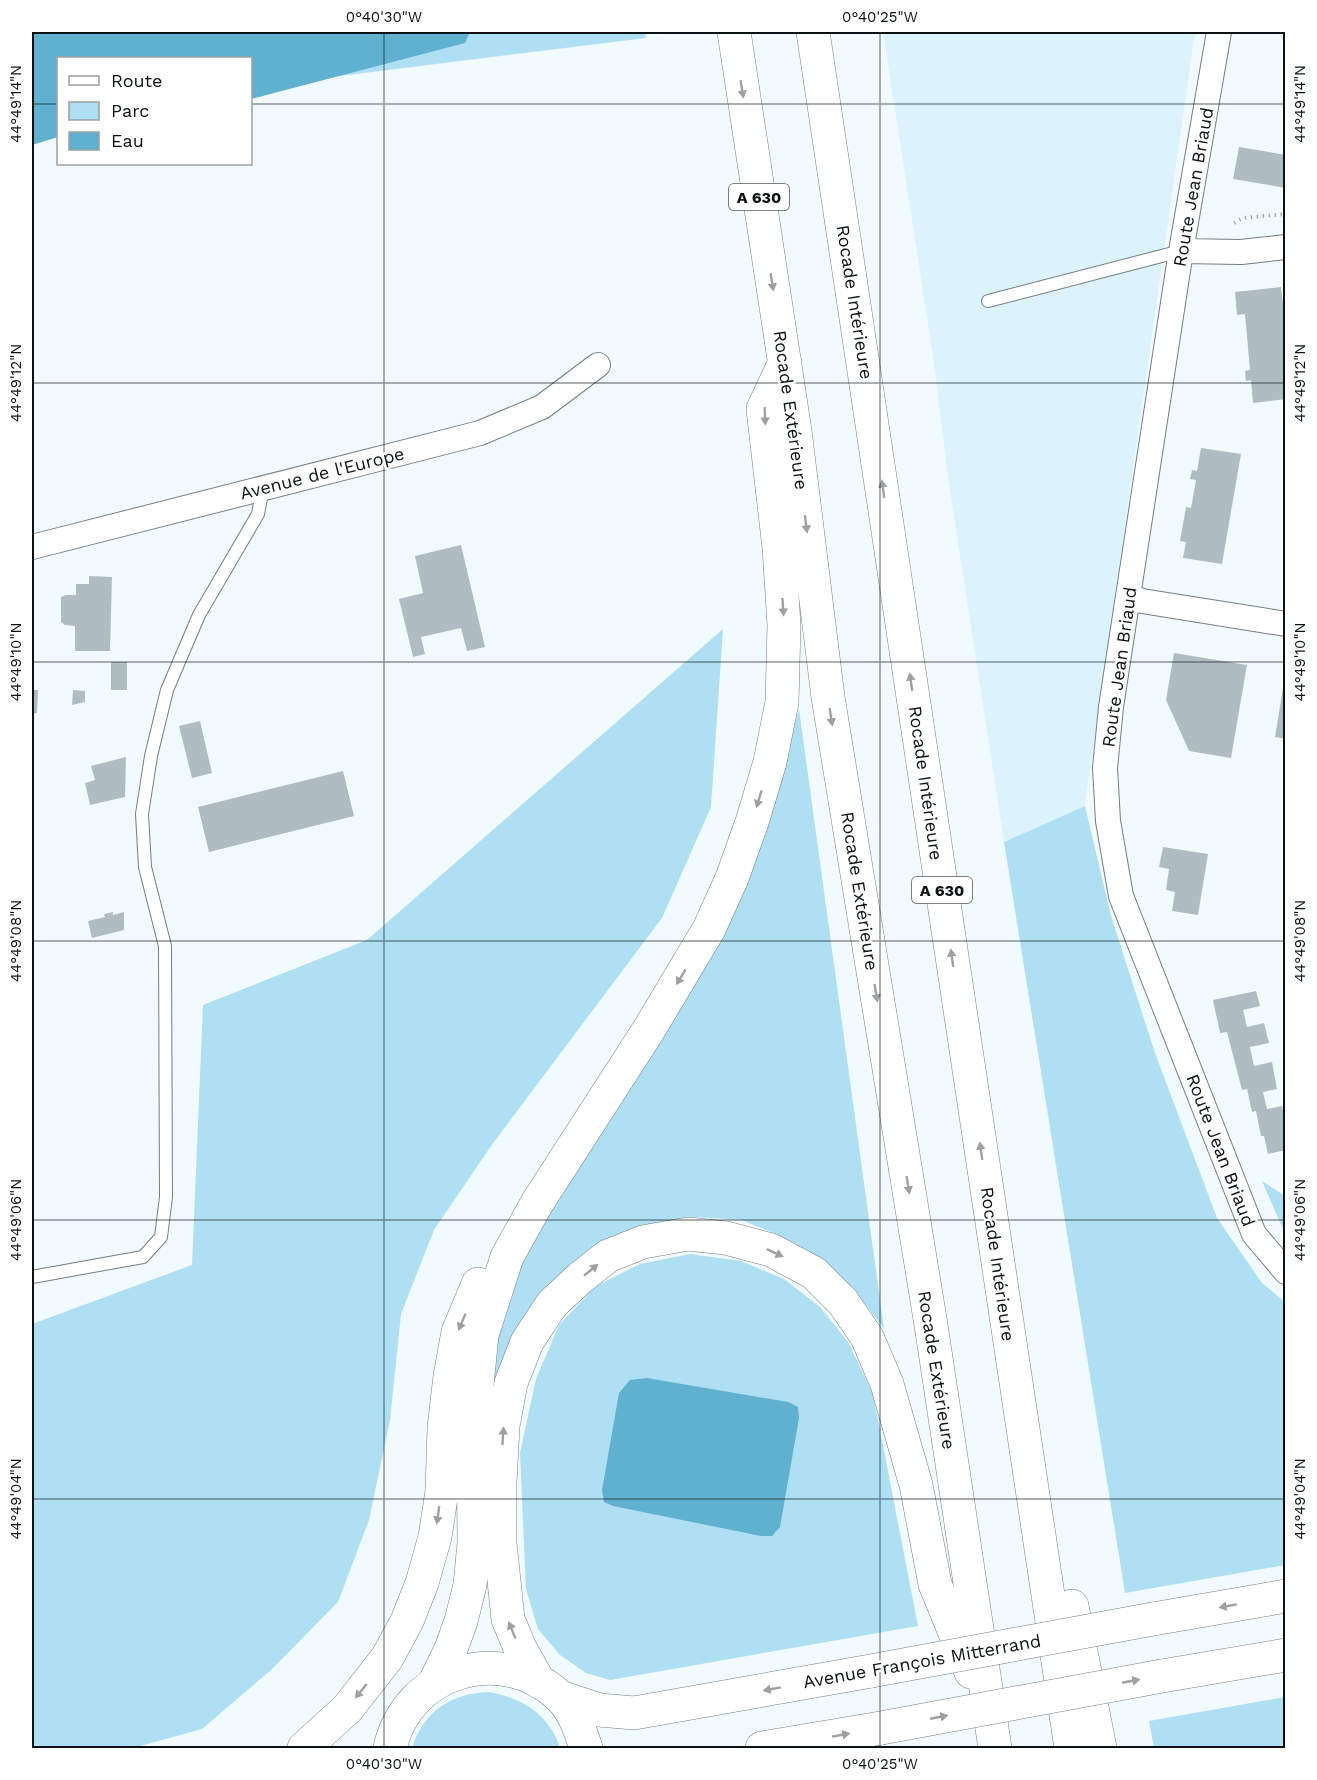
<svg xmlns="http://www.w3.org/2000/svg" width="1317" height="1780" font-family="'Work Sans',sans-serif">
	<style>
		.built { fill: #dcf3fd }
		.green { fill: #aedff3 }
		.water { fill: #60b0d0 }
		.building { fill: #afbdc3 }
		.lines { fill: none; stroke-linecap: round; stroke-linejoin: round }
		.service-casing { stroke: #727f85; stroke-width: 14 }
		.minor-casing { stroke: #727f85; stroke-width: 26 }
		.primary-casing { stroke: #727f85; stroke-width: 34 }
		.motorway-casing { stroke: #727f85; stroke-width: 34 }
		.path { stroke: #a7aeb2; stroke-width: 4; stroke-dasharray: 1.5 4.5; stroke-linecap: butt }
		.service { stroke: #fff; stroke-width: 12 }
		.minor { stroke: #fff; stroke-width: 24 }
		.primary { stroke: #fff; stroke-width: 33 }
		.motorway { stroke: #fff; stroke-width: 33 }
		.primary-bridge-casing { stroke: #727f85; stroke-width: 34; stroke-linecap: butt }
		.primary-bridge { stroke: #fff; stroke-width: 33 }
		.oneway { fill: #9ea0a1 }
		.ticks { fill: none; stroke: #0c1113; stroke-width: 1.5; stroke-opacity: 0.45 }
		.labels { text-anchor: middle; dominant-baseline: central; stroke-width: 5; stroke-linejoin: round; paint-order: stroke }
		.shield { fill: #fff; stroke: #55585a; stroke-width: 1.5 }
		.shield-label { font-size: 16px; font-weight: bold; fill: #0c1113 }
		.street-label { font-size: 18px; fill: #0c1113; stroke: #fff }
		.neatline { fill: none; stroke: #0c1113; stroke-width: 2 }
		.ticks-label { font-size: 15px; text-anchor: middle; fill: #0c1113 }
	</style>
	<rect width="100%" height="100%" fill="#f1fafe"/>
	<!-- built -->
	<path class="built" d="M883,32H1195L1085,806L1004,842L948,477L933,357Z"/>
	<!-- green -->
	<path class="green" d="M32,32H645L646,38L251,87L250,58H58Z
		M723,629L711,807L662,918L491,1146L434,1230L401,1314L390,1420L369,1520L338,1602L271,1670L202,1729L133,1748H32V1324L192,1265L203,1005L367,940Z
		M799,709L884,1329L853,1288L816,1255L779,1235L741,1220L695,1217L650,1224L606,1240L493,1409L495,1348L507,1299L526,1252L769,816Z
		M1085,806L1111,916L1155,1053L1217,1218L1262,1283L1285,1302V1565L1125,1593L1004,842Z
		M1262,1181L1285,1196V1231L1282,1227Z
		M690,1254L741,1261L784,1279L820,1307L848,1342L873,1394L918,1626L610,1680L586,1673L560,1655L538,1629L526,1589L520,1453L536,1379L559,1325L596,1286L640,1264Z
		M488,1692C521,1697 550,1715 560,1748H412C424,1711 450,1694 488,1692Z
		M1285,1697V1748H1154L1149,1721Z"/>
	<!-- water -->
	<path class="water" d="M32,32H470L465,43L251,99L250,58H58V137L32,145Z
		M647,1378L788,1402L798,1407L799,1418L780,1527L772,1536H761L613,1506L604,1502L602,1490L619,1393L630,1380Z"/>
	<!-- building -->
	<path class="building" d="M1239,147L1286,155V188L1233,179Z
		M1281,287L1286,329V399L1253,403L1251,380L1246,381L1245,371L1250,370L1245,314L1237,315L1235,292Z
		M1201,448L1241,454L1222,564L1183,558L1186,542L1180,541L1186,507L1191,508L1196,480L1190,479L1192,470L1197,471Z
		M461,545L485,647L467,651L461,628L421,637L425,654L413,657L399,599L423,593L415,556Z
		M89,576L112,577L110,651H75V626L65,625L61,622V597L66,595H76V584H89Z
		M1174,653L1247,665L1231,758L1189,751L1166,700Z
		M111,662H127V690H111Z
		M1284,682H1286V739L1275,737Z
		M32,690H38L37,713L32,714Z
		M73,690L85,691V702L72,705Z
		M200,721L212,773L192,778L179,726Z
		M126,757L125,797L90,805L85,783L95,780L91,766Z
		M343,771L354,816L209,852L198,807Z
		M1163,847L1208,854L1198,915L1172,911L1175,892L1166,890L1169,869L1159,867Z
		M113,912V915L124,912V930L92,938L88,921L105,917L104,914Z
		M1256,991L1260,1006L1243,1010L1247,1027L1264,1023L1269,1043L1250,1047L1254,1066L1272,1062L1277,1089L1263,1092L1267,1109L1282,1106L1286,1120V1150L1268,1154L1264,1136H1261L1256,1111L1252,1112L1247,1089L1242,1090L1227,1032L1220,1033L1213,1000Z"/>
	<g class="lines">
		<defs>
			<path id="service" d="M988,301L1181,251
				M32,1277L143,1257L161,1237L166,1197L165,946L145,867L142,814L151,756L167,690L199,615L258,514L263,488"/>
			<path id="minor" d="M1219,32L1181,251L1111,707L1105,768L1108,821L1121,896L1254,1234L1286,1272
				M1181,251L1241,252L1286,247
				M32,547L480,433L542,407L598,365
				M1129,596L1142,601L1286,624"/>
			<path id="primary" d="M1153,1619L1286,1596
				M1162,1676L1286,1655
				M560,1697L599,1710L634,1713L871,1671
				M390,1748C407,1671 501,1642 559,1696C574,1710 580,1730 586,1748
				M762,1748L881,1728"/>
			<path id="motorway" d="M734,32L795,431L828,697L931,1325L995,1748
				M813,32L1071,1748
				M1072,1606L1100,1748
				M539,1682L520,1648L508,1619L500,1543V1483L503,1426L511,1383L527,1342L552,1304L580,1278L608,1256L643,1242L688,1234L726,1238L771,1250L814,1273L843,1302L867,1337L887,1384L916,1485L935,1584L971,1672
				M434,1684L451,1649L461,1621L470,1585L474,1543L473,1425L482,1335L507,1257L537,1203L648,1031L709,929L732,878L752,822L770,762L782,702L784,625L779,548L763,409L785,362
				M304,1748L347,1709L387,1658L407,1621L422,1583L435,1537L442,1491L444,1428L450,1376L458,1332L478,1284"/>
		</defs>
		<!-- service casing -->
		<use href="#service" class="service-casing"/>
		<!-- minor casing -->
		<use href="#minor" class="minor-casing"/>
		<!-- primary casing -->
		<use href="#primary" class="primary-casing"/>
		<!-- motorway casing -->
		<use href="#motorway" class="motorway-casing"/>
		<!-- path -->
		<path class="path" d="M1234,223L1243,218L1286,214"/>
		<!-- service -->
		<use href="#service" class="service"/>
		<!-- minor -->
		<use href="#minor" class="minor"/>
		<!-- primary -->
		<use href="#primary" class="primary"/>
		<!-- motorway -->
		<use href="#motorway" class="motorway"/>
		<defs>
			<path id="primary-bridge" d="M871,1671L1153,1619
				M881,1728L1162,1676"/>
		</defs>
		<!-- primary-bridge casing -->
		<use href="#primary-bridge" class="primary-bridge-casing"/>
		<!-- primary-bridge -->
		<use href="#primary-bridge" class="primary-bridge"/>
	</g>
	<!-- one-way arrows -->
	<defs><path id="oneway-solid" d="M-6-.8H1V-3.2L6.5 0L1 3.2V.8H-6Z" transform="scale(1.5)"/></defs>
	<g class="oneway">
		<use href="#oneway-solid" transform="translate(742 89) rotate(81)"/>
		<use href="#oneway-solid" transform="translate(772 282) rotate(81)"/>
		<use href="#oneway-solid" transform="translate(765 416) rotate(88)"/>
		<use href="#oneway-solid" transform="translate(883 489) rotate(-98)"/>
		<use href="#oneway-solid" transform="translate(806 524) rotate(83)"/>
		<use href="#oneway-solid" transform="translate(783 607) rotate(86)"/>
		<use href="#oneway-solid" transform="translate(911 682) rotate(-98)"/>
		<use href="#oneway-solid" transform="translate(831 717) rotate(81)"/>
		<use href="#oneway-solid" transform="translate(759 799) rotate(107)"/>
		<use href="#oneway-solid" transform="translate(952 958) rotate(-98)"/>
		<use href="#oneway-solid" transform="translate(681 977) rotate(121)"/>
		<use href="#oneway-solid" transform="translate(876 993) rotate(81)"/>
		<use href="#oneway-solid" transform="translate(981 1151) rotate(-98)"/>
		<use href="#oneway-solid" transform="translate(908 1185) rotate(81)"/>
		<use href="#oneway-solid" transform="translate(775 1253) rotate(25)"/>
		<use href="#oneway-solid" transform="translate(591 1270) rotate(-39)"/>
		<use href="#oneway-solid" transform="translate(462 1322) rotate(113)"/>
		<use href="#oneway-solid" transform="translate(503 1436) rotate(-86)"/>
		<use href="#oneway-solid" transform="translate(438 1515) rotate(98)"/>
		<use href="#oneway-solid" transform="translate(1228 1606) rotate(170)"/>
		<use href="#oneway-solid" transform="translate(512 1630) rotate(-112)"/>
		<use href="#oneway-solid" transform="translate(1131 1681) rotate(-11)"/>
		<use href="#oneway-solid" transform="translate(772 1689) rotate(170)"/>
		<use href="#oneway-solid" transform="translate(361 1691) rotate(129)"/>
		<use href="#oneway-solid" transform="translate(939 1717) rotate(-11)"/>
		<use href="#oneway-solid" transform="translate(841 1735) rotate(-10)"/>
	</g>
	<!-- ticks -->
	<path class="ticks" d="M384,32V1748M880,32V1748M32,104H58M250,104H1286M32,383H1286M32,662H1286M32,941H1286M32,1220H1286M32,1499H1286"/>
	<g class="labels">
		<!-- shield labels -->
		<g class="shield">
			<rect x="729" y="184" width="60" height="26" rx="4.5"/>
			<rect x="912" y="877" width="60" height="26" rx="4.5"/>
		</g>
		<g class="shield-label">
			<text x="759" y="197">A 630</text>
			<text x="942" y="890">A 630</text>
		</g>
		<!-- street labels -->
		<g class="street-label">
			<text transform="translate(1193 187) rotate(-80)">Route Jean Briaud</text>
			<text transform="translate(855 302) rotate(81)">Rocade Intérieure</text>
			<text transform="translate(791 410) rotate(82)">Rocade Extérieure</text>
			<text transform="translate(322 473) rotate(-14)">Avenue de l'Europe</text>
			<text transform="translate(1119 667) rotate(-82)">Route Jean Briaud</text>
			<text transform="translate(926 783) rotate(82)">Rocade Intérieure</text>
			<text transform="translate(860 891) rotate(81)">Rocade Extérieure</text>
			<text transform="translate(1221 1150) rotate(69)">Route Jean Briaud</text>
			<text transform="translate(998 1264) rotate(82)">Rocade Intérieure</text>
			<text transform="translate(937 1370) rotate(81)">Rocade Extérieure</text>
			<text transform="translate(922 1661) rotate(-10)">Avenue François Mitterrand</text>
		</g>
	</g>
	<!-- border -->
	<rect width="1317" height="1780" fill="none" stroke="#ffffff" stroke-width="66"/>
	<!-- legend -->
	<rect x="57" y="57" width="195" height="108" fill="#ffffff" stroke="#9ea0a1" stroke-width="1.5"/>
	<rect x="69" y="76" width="30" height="9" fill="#ffffff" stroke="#9ea0a1" stroke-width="1.5"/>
	<text x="111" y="87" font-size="18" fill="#0c1113">Route</text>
	<rect x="69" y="102" width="30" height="18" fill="#aedff3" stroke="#9ea0a1" stroke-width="1.5"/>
	<text x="111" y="117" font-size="18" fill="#0c1113">Parc</text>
	<rect x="69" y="132" width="30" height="18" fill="#60b0d0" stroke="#9ea0a1" stroke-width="1.5"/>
	<text x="111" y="147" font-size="18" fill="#0c1113">Eau</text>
	<rect x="33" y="33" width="1251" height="1714" class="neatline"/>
	<g class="ticks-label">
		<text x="384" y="22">0°40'30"W</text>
		<text x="880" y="22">0°40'25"W</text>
		<text transform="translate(16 104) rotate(-90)" y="5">44°49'14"N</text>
		<text transform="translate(1300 104) rotate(-90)" y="5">44°49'14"N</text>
		<text transform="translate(16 383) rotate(-90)" y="5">44°49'12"N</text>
		<text transform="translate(1300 383) rotate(-90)" y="5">44°49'12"N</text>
		<text transform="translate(16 662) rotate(-90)" y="5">44°49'10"N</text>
		<text transform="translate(1300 662) rotate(-90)" y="5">44°49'10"N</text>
		<text transform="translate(16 941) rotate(-90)" y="5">44°49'08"N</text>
		<text transform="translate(1300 941) rotate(-90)" y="5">44°49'08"N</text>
		<text transform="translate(16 1220) rotate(-90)" y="5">44°49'06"N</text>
		<text transform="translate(1300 1220) rotate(-90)" y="5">44°49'06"N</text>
		<text transform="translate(16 1499) rotate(-90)" y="5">44°49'04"N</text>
		<text transform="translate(1300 1499) rotate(-90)" y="5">44°49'04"N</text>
		<text x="384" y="1769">0°40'30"W</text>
		<text x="880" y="1769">0°40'25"W</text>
	</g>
</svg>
